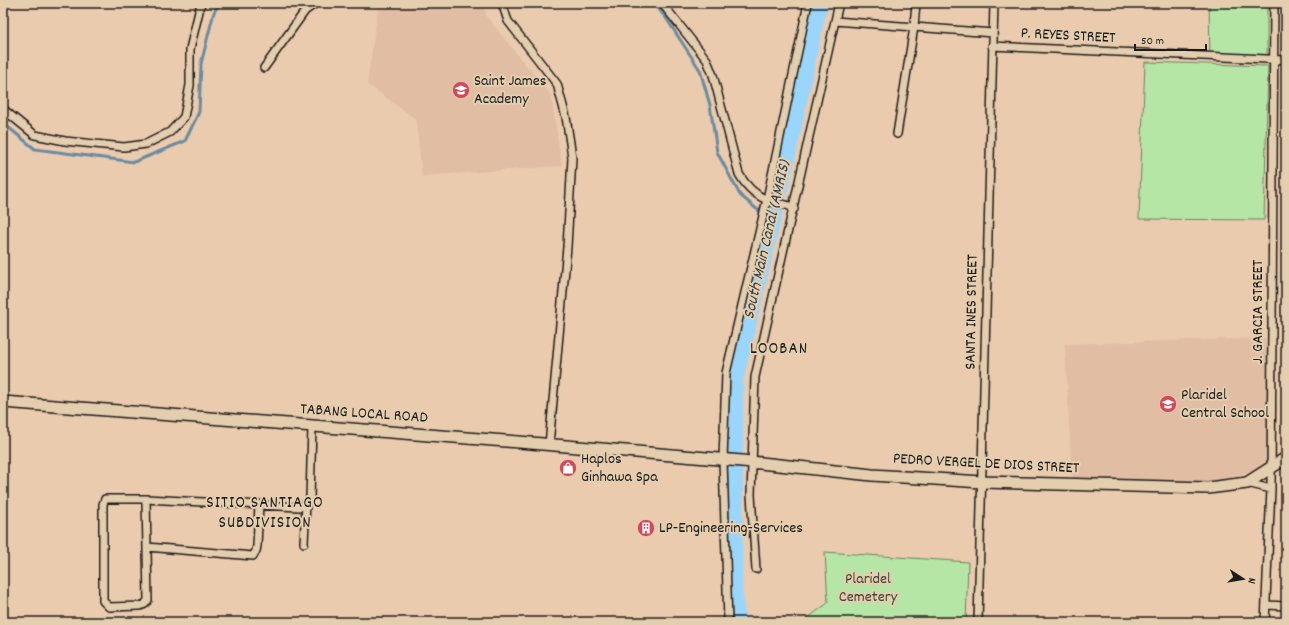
<svg xmlns="http://www.w3.org/2000/svg" width="1289" height="625" font-family="Dekko,sans-serif">
	<style>
		.built { fill: #e0bda3 }
		.green { fill: #b5e6a6; stroke: #688161 }
		.lines { fill: none; stroke-linecap: round; stroke-linejoin: round }
		.stream { stroke: #688ca2; stroke-width: 3 }
		.river { stroke: #9ad6fb; stroke-width: 17 }
		.street-casing { stroke: #1c1c1c; stroke-width: 10 }
		.secondary-casing { stroke: #1c1c1c; stroke-width: 14 }
		.street { stroke: #e5ceae; stroke-width: 7 }
		.secondary { stroke: #e5ceae; stroke-width: 11 }
		.labels { text-anchor: middle; dominant-baseline: central; stroke-width: 4; stroke-linejoin: round; paint-order: stroke }
		.street-label { font-size: 16px; fill: #1c1c1c; stroke: #e5ceae }
		.poi-label { font-size: 16px; fill: #1c1c1c; stroke: #e5ceae; text-anchor: start }
		.park-label { font-size: 16px; fill: #3b4438; stroke: #e5ceae }
		.water-label { font-size: 17px; font-style: italic; fill: #354149; stroke: #e5ceae }
		.neighbourhood-label { font-size: 17px; letter-spacing: 1px; fill: #1c1c1c; stroke: #e5ceae }
	</style>
	<rect width="100%" height="100%" fill="#ebcbae"/>
	<filter id="ink" filterUnits="userSpaceOnUse"><feTurbulence type="fractalNoise" baseFrequency=".025" numOctaves="2"/><feDisplacementMap in="SourceGraphic" scale="8" xChannelSelector="R" yChannelSelector="G"/><feConvolveMatrix kernelMatrix="1 2 1 2 8 2 1 2 1" color-interpolation-filters="sRGB"/></filter>
	<g filter="url(#ink)">
		<!-- built -->
		<path class="built" d="M379,3H484L486,16L551,96L562,166L422,176L416,119L367,84Z
			M1266,338L1268,465L1237,477L1212,481L1187,483L1072,479L1065,344Z"/>
		<!-- green -->
		<path class="green" d="M1209,3H1267V56H1210Z
			M1145,62L1268,66L1264,220L1139,219Z
			M825,552L968,562L966,622H751V619L805,620L828,603Z"/>
		<g class="lines">
			<!-- stream -->
			<path class="stream" d="M654,3L666,18L700,70L710,105L717,152L740,195L772,222
				M3,123L35,149L134,162L185,141L199,112L201,64L214,12L220,3"/>
			<!-- river -->
			<path class="river" d="M737,622L734,590L735,379L785,166L819,3"/>
			<defs>
				<path id="street" d="M502,3L508,21L557,84L566,117L570,143L572,158L567,247L549,445
					M662,3L707,60L713,75L739,174C747,188 760,199 776,203C783,205 789,204 794,209
					M835,21L993,33
					M992,46L1286,60
					M264,68L305,11L316,3
					M3,109L35,135L65,141L124,147L146,144L170,132L184,117L190,85V49L201,3
					M897,134L914,27L916,3
					M1247,483L1271,489
					M146,499L148,600L145,604L140,606L109,607L103,601V504L105,499H146L299,507L306,504L310,498L312,427
					M304,543L306,504
					M147,547L253,556L256,551L257,546L259,504
					M756,569L751,495L755,377L839,3
					M1267,605L1286,606
					M728,622L723,460L726,373L767,199L808,3
					M978,622L994,3
					M1265,622L1271,489L1274,3"/>
				<path id="secondary" d="M3,402L531,443L742,461L872,475L982,482L1208,488L1247,483L1286,458"/>
			</defs>
			<!-- street casing -->
			<use href="#street" class="street-casing"/>
			<!-- secondary casing -->
			<use href="#secondary" class="secondary-casing"/>
			<!-- street -->
			<use href="#street" class="street"/>
			<!-- secondary -->
			<use href="#secondary" class="secondary"/>
		</g>
	</g>
	<!-- icons -->
	<defs>
		<symbol id="school-disc" viewBox="-11 -11 22 22"><circle r="9.5" fill="#d1495b" stroke="#e5ceae"/><path d="M0-5L7-2L0 1L-7-2ZM-4 1L0 2.5L4 1V4Q0 6-4 4Z" fill="#fff"/></symbol>
		<symbol id="shop-disc" viewBox="-11 -11 22 22"><circle r="9.5" fill="#d1495b" stroke="#e5ceae"/><path d="M-5-2.5h2.3a2.7 3.5 0 0 1 5.4 0H5L5.5 6h-11ZM-1.5-2.5h3a1.5 2.3 0 0 0-3 0Z" fill="#fff"/></symbol>
		<symbol id="building-disc" viewBox="-11 -11 22 22"><circle r="9.5" fill="#d1495b" stroke="#e5ceae"/><path d="M-4-6H4V6H1V3H-1V6H-4ZM-2.5-4.3h1.7v1.8h-1.7ZM.8-4.3h1.7v1.8H.8ZM-2.5-1h1.7V.8h-1.7ZM.8-1h1.7V.8H.8Z" fill="#fff"/></symbol>
	</defs>
	<g fill-rule="evenodd">
		<use href="#school-disc" x="451" y="80" width="20" height="20"/>
		<use href="#school-disc" x="1158" y="394" width="20" height="20"/>
		<use href="#shop-disc" x="558" y="458" width="20" height="20"/>
		<use href="#building-disc" x="636" y="518" width="20" height="20"/>
	</g>
	<g class="labels">
		<!-- street labels -->
		<g class="street-label">
			<text transform="translate(1068 36) rotate(3)">P. REYES STREET</text>
			<text transform="translate(972 312) rotate(-89)">SANTA INES STREET</text>
			<text transform="translate(1258 312) rotate(-90)">J. GARCIA STREET</text>
			<text transform="translate(364 414) rotate(4)">TABANG LOCAL ROAD</text>
			<text transform="translate(986 464) rotate(3)">PEDRO VERGEL DE DIOS STREET</text>
		</g>
		<!-- poi labels -->
		<g class="poi-label">
			<text x="474" y="81">Saint James<tspan x="474" dy="18">Academy</tspan></text>
			<text x="1181" y="395">Plaridel<tspan x="1181" dy="18">Central School</tspan></text>
			<text x="581" y="459">Haplos<tspan x="581" dy="18">Ginhawa Spa</tspan></text>
			<text x="659" y="528">LP-Engineering-Services</text>
		</g>
		<!-- park labels -->
		<g class="park-label">
			<text x="868" y="579">Plaridel<tspan x="868" dy="18">Cemetery</tspan></text>
		</g>
		<!-- water labels -->
		<g class="water-label">
			<text transform="translate(768 240) rotate(-77)">South Main Canal (AMRIS)</text>
		</g>
		<!-- neighbourhood labels -->
		<g class="neighbourhood-label">
			<text x="779" y="350">LOOBAN</text>
			<text x="265" y="504">SITIO SANTIAGO<tspan x="265" dy="20">SUBDIVISION</tspan></text>
		</g>
	</g>
	<!-- margin -->
	<rect width="1289" height="625" fill="none" stroke="#e5ceae" stroke-width="16"/>
	<rect x="8" y="8" width="1273" height="609" fill="none" stroke="#1c1c1c" stroke-width="1.5" filter="url(#ink)"/>
	<!-- north arrow -->
	<g transform="translate(1243 579) rotate(102)" stroke="#e5ceae" stroke-width="3" paint-order="stroke">
	<path d="M0-3L7 15L0 10L-7 15Z" fill="#1c1c1c"/>
	<text y="-6" font-size="11" font-weight="bold" text-anchor="middle" fill="#1c1c1c">N</text>
	</g>
	<!-- scale -->
	<path d="M1135 44v6h71v-6" fill="none" stroke="#1c1c1c" stroke-width="2"/>
	<text x="1141" y="44" font-size="12" fill="#1c1c1c" stroke="#e5ceae" stroke-width="3" paint-order="stroke">50 m</text>
</svg>
